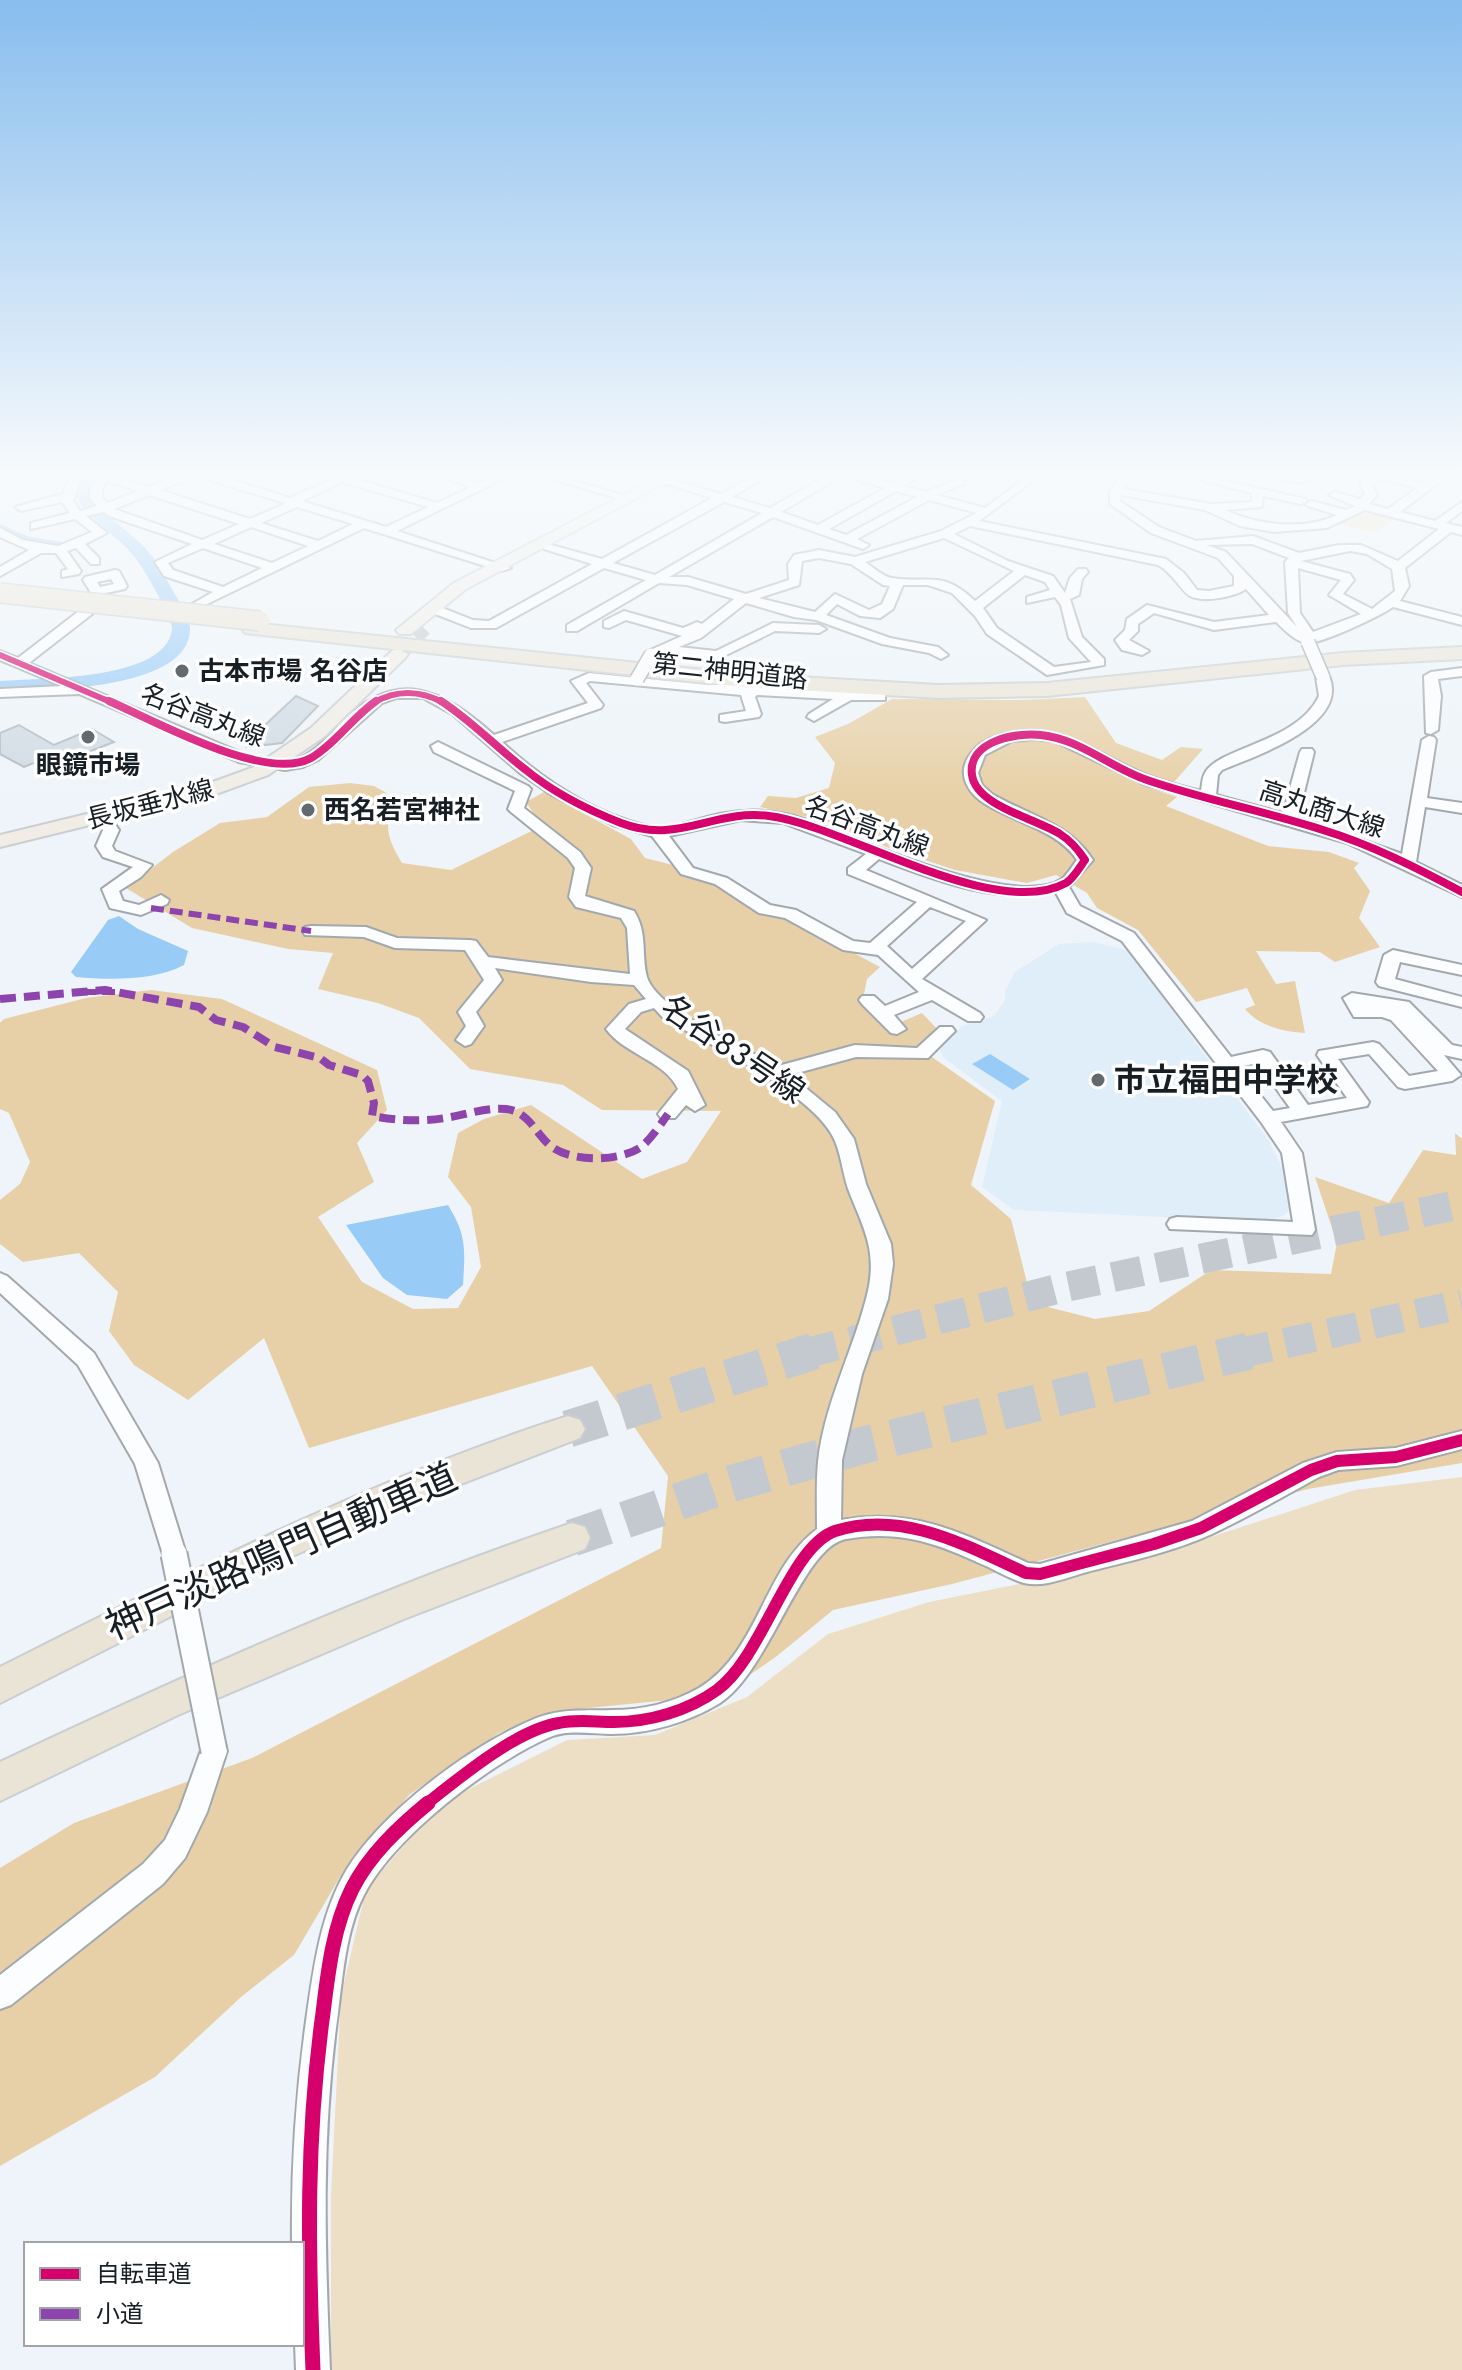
<svg xmlns="http://www.w3.org/2000/svg" width="1462" height="2370" font-family="Jost,'Noto Sans JP',sans-serif">
	<style>
		.built { fill: #e0eefa }
		.green { fill: #eddfc6 }
		.forest { fill: #e7d0a7 }
		.water { fill: #98cbf6 }
		.lines { fill: none; stroke-linecap: round; stroke-linejoin: round }
		.river { fill: #98cbf6; fill-rule: evenodd }
		.building { fill: #d1dbe4; stroke: #b5bbc0; stroke-width: 2 }
		.major-tunnel { stroke: #c3c9ce; stroke-width: 16; stroke-dasharray: 16 8; stroke-linecap: butt }
		.highway-tunnel-far1 { stroke: #c3c9ce; stroke-width: 30; stroke-dasharray: 30 15; stroke-linecap: butt }
		.highway-tunnel { stroke: #c3c9ce; stroke-width: 37; stroke-dasharray: 37 19; stroke-linecap: butt }
		.minor-casing { stroke: #a2a8ad; stroke-width: 4 }
		.major-casing { stroke: #caced1; stroke-width: 4 }
		.highway-casing { stroke: #caced1; stroke-width: 4 }
		.minor { fill: #fcfdfe; fill-rule: evenodd }
		.major { fill: #f1ede6; fill-rule: evenodd }
		.highway { fill: #eae4d7; fill-rule: evenodd }
		.minor-bridge-far1-casing { stroke: #a2a8ad; stroke-width: 16; stroke-linecap: butt }
		.minor-bridge-casing { stroke: #a2a8ad; stroke-width: 29; stroke-linecap: butt }
		.highway-bridge-casing { stroke: #caced1; stroke-width: 22; stroke-linecap: butt }
		.minor-bridge-far1 { stroke: #fcfdfe; stroke-width: 13 }
		.minor-bridge { stroke: #fcfdfe; stroke-width: 25 }
		.highway-bridge { stroke: #eae4d7; stroke-width: 19 }
		.quiet-far1 { stroke: #8e44ad; stroke-width: 6; stroke-dasharray: 13 6; stroke-linecap: butt }
		.quiet { stroke: #8e44ad; stroke-width: 8; stroke-dasharray: 16 8; stroke-linecap: butt }
		.cycleway-far3-casing { stroke: #fff; stroke-width: 9 }
		.cycleway-far2-casing { stroke: #fff; stroke-width: 12 }
		.cycleway-far1-casing { stroke: #fff; stroke-width: 17 }
		.cycleway-casing { stroke: #fff; stroke-width: 20 }
		.cycleway-far3 { stroke: #d6006c; stroke-width: 6 }
		.cycleway-far2 { stroke: #d6006c; stroke-width: 8 }
		.cycleway-far1 { stroke: #d6006c; stroke-width: 12 }
		.cycleway { stroke: #d6006c; stroke-width: 15 }
		.poi-dot { fill: #62696f; stroke: #fff; stroke-width: 3 }
		.labels { text-anchor: middle; dominant-baseline: central; stroke-width: 7; stroke-linejoin: round; paint-order: stroke }
		.far-poi-label { font-size: 26px; font-weight: bold; fill: #171e24; stroke: #fff; text-anchor: start }
		.far-street-label { font-size: 26px; fill: #171e24; stroke: #fff }
		.street-label { font-size: 32px; fill: #171e24; stroke: #fff }
		.poi-label { font-size: 32px; font-weight: bold; fill: #171e24; stroke: #fff; text-anchor: start }
		.near-street-label { font-size: 38px; fill: #171e24; stroke: #fff }
	</style>
	<rect width="100%" height="100%" fill="#eef4f9"/>
	<!-- built -->
	<path class="built" d="M1092,942L1127,950L1269,1141L1282,1168L1292,1207L1286,1214L1268,1222L1014,1210L982,1187L1002,1101L944,1058L940,1050L962,1026L994,1016L1005,1000V991L1015,972L1059,944Z"/>
	<!-- green -->
	<path class="green" d="M1363,509L1397,516L1375,533L1332,522Z
		M1462,1477V2370H331V2195L341,1996L366,1889L441,1803L567,1740L655,1735L747,1697L828,1634L929,1602L1140,1560L1355,1490Z"/>
	<!-- forest -->
	<path class="forest" d="M1085,697L1116,743L1162,760L1181,747L1203,749L1175,781L1153,789L1177,797L1166,806L1268,846L1329,852L1359,863L1354,868L1370,891L1359,918L1380,947L1335,962L1320,952L1256,951L1276,984L1295,981L1305,1033C1283,1032 1259,1026 1245,1009L1255,1005L1247,988L1196,1002L1138,930L1097,908L1087,893L1056,875L1027,883L955,870L889,848L822,820L760,807L768,796L796,798L829,788L835,763L815,737L848,724L892,699L1021,700Z
		M350,783L374,786L392,796C386,827 385,835 402,863L451,870L546,824L536,817L526,802L544,792L631,839L645,858L689,869L727,894L785,916L880,967L867,979L862,1004L889,1027L922,1013L939,1031L919,1048L995,1101L971,1185L1011,1219L1032,1303L1095,1319L1149,1311L1211,1270L1331,1274L1337,1243L1315,1177L1389,1203L1423,1150L1456,1155L1455,1133L1462,1139V1463L1308,1489L952,1584L833,1610L777,1656L721,1695L557,1711L499,1733L409,1795L340,1877L294,1955L241,1997L155,2077L0,2166V1868L74,1823L252,1758L661,1548L668,1476L592,1366L309,1448L264,1338L188,1400L134,1365L109,1331L118,1292L79,1253L23,1262L0,1244V1200L20,1184L30,1162L9,1113L0,1109V1023L4,1019L86,998L151,990L222,999L377,1070L387,1110L357,1143L374,1182L318,1217L362,1282L413,1309L458,1308L481,1267L471,1207L448,1177L458,1133L484,1119L531,1105L642,1179L687,1162L721,1111L602,1110L563,1085L470,1069L419,1018L378,1003L318,989L333,953L288,949L192,928L126,888L173,852L220,823L267,817L309,787Z"/>
	<!-- water -->
	<path class="water" d="M119,916L138,929L188,951L184,965C153,981 111,980 76,977L71,972L108,920Z
		M990,1054L1030,1079L1013,1090L972,1064Z
		M448,1205C467,1236 465,1249 463,1285L447,1299L407,1295L383,1278L346,1225Z"/>
	<g class="lines">
		<!-- river -->
		<path class="river" d="M82,472H98L90,493L94,501C111,522 136,535 152,556C159,566 190,618 190,627C193,691 42,690 0,693V681C38,678 167,681 172,629C173,619 146,573 139,563C123,539 96,526 79,502L74,493Z
			M0,524L27,536L61,542L64,546L55,551L16,544L0,536Z"/>
	</g>
	<!-- building -->
	<path class="building" d="M296,696L318,706L282,743L247,747L264,726Z
		M19,725L54,745L92,729L114,742L63,762L51,756L24,767L0,754V733Z"/>
	<g class="lines">
		<!-- major-tunnel -->
		<path class="major-tunnel" d="M399,654L424,628"/>
		<!-- highway-tunnel-far1 -->
		<path class="highway-tunnel-far1" d="M807,1353L1061,1288L1462,1204
			M1241,1353L1462,1304"/>
		<!-- highway-tunnel -->
		<path class="highway-tunnel" d="M568,1429L814,1351
			M572,1538L727,1485L864,1445L1249,1351"/>
		<defs>
			<path id="minor" d="M0,472H8L0,476Z
				M72,472H84L73,501L80,511L97,506L90,499V488L102,472H112L111,475L148,487L187,472H206L290,498L332,479L316,472L348,473L352,478L437,503L471,487L426,472H442L480,483L504,472H517L397,531L511,568L501,571L364,528L205,605L208,612L202,616L197,615L192,604L213,592L164,576L155,562L192,544L109,516L104,512L86,516L107,533L85,544L99,558V564H91L76,548L67,551L81,571L79,574L62,577V571L68,569L56,553H41L0,576V567L29,550L0,537V528L23,540L58,546L92,532L75,519L31,529V523L70,513L62,502L21,511L15,507L63,494ZM196,476L285,503V504L250,519L160,490ZM107,481L138,491L107,503L102,498V488ZM343,482L428,507L386,527L302,501ZM149,495L239,524L202,540L114,509ZM297,507L353,524L318,541L261,523ZM251,527L308,546L272,563L214,544ZM203,548L262,568L223,587L173,570L168,563Z
				M527,472H544L633,498L627,501Z
				M630,472H646L721,494L761,472H774L732,497L770,508L834,472H850L893,483L913,472H926L904,486L926,492L959,479L965,482L963,484L937,495L985,508L1033,472H1045L979,521L1166,559L1184,573L1197,590L1209,591L1234,586V576L1218,558L1151,533L1110,504V491L1123,472H1134L1123,489L1211,504L1252,502V493L1168,472H1186L1305,499L1307,501L1301,504L1263,496L1262,507L1225,510C1258,525 1302,531 1337,515L1308,506L1306,504L1312,501L1346,510L1355,506L1329,495L1335,492L1360,499L1365,494L1360,484L1374,472H1385L1424,483L1440,472H1450L1449,475L1400,512L1435,521L1462,502V511L1446,523L1462,527V535L1451,532L1405,568L1409,586L1400,601L1462,617V625L1393,607C1378,617 1325,642 1309,643C1296,643 1285,630 1276,622L1214,630L1154,613L1138,624V631L1129,640L1149,651L1142,655L1122,650L1115,640L1125,630L1127,619L1147,605L1214,622L1269,615L1246,589C1234,597 1204,603 1190,596C1183,593 1172,572 1158,565L970,526L954,534L1008,561L1053,576L1065,593L1070,578L1078,569H1086L1088,572L1082,579L1079,595L1070,599L1082,637L1104,659V665L1047,675L987,634L975,616L952,593L928,585H903L893,609L880,618L860,616L837,604L826,615L890,638L938,647L948,655L941,659L929,653L882,644L816,620L794,617L746,603L701,638L679,647L716,651L773,623L819,625L826,629L819,633L775,631L718,659L664,654L646,658V652L682,636L626,620L609,628L604,627V621L624,611L683,628L697,622L702,624L734,599L687,585L659,583L577,631H567V625L646,580L604,568L496,628H471L435,614L434,611L440,607L473,620L489,621L592,564L544,549V543L602,559L712,498ZM842,476L885,488L818,525L781,512ZM1379,478L1417,488L1388,509L1369,504L1377,495L1372,485ZM896,491L917,497L846,535L829,529ZM1121,495L1205,510L1240,526L1274,532L1327,528L1365,510L1439,529L1398,561L1361,545H1339L1299,553L1253,536L1196,541L1159,527L1120,501ZM929,500L977,513L941,531L855,557L819,550L794,555L788,564L789,580L746,594L688,577H669L773,517L863,549L869,545L857,539ZM724,502L762,513L655,575L613,563ZM944,538L1014,571L975,601C941,569 931,584 892,578C883,577 873,567 865,562ZM1252,544L1289,558L1285,562L1288,613L1297,627L1226,552L1207,545ZM1350,551L1367,554L1392,569L1395,591L1372,609L1343,594L1354,580L1350,574L1301,561ZM819,558L851,564L883,585L890,586L882,604L869,610L835,594L815,612L759,598L799,585L802,561ZM1298,568L1341,580L1329,595L1361,614L1313,632L1300,613ZM1025,575L1045,582L1050,590L1027,597V603L1055,597L1061,605L1069,638L1091,662L1054,667L997,628L983,608Z
				M1274,472L1308,475L1314,478C1304,484 1280,483 1274,472Z
				M115,570L119,571L127,586L125,589L101,594L99,597L105,598V604L29,663L249,756C262,759 278,764 292,761C311,756 327,738 340,724C396,666 441,688 494,735L588,703L571,681L589,673L708,685H758L885,694V700H851L814,721L807,717L809,714L833,699L757,695L755,697L761,714L759,717L725,722L720,721V715L746,711L741,695L590,681L586,683L603,705L601,708L502,742C541,778 590,811 643,825C670,832 694,819 720,814C748,808 777,810 804,819C856,837 1014,911 1062,879C1067,875 1073,865 1077,860C1052,821 982,818 967,785C961,773 964,761 973,751C981,741 993,737 1004,734C1058,719 1096,754 1142,773C1161,781 1181,786 1201,791C1202,785 1202,778 1205,773C1218,747 1297,743 1319,696L1316,677L1328,674C1353,724 1255,756 1222,770L1218,775L1216,795L1283,813L1300,752L1302,749H1312L1314,752L1298,817L1402,854L1422,740L1429,736L1434,737L1436,740L1427,798L1462,803V813L1425,807L1416,862L1462,885V897L1347,843L1144,784L1054,741L1034,739L1012,741L985,755L978,773L982,785L992,794C1028,815 1069,823 1093,860L1069,887L1080,906L1134,933L1231,1057L1263,1050L1270,1052L1308,1105L1347,1098L1317,1055L1319,1051L1373,1042L1379,1044L1409,1076L1438,1071L1391,1020L1382,1017H1354L1343,998L1352,993L1409,1002L1452,1045L1462,1047V1059L1444,1055L1461,1075L1452,1081L1405,1089L1398,1087L1369,1054L1338,1059L1369,1102L1367,1106L1281,1122L1302,1153L1315,1230L1312,1235L1170,1229L1167,1224L1170,1219L1177,1217L1293,1222L1282,1153L1261,1122L1122,941L1067,913L1055,891C999,906 932,879 879,859L866,870L986,920L922,979L980,1013L983,1017L980,1021H968L932,1000L894,1015L906,1029L897,1034L891,1033L862,1004L859,1000L862,996H874L885,1006L919,992L878,955L843,950L785,918L759,913L715,884L681,874L652,836L613,825L552,795L520,773L452,714L423,698H396L382,703L318,760L303,767L285,770L239,762L79,694L0,697V689L62,686L0,660V651L18,658L88,604L84,600L90,591L83,580L85,577ZM111,579L114,584L100,587L97,582ZM741,820L783,823L866,854L848,868V874L917,902L870,943L853,941L796,910L770,905L727,878L693,868L669,836ZM930,907L966,921L912,969L887,946ZM1258,1063L1290,1108L1273,1111L1238,1067Z
				M1462,668V676L1438,679L1441,696L1438,730L1431,734L1426,733L1424,676L1431,672Z
				M438,742L528,786L531,789L524,808L580,852L591,868L585,896L634,911C648,933 641,954 647,977C657,1010 747,1050 778,1066L855,1045L917,1048L940,1027H952L955,1031L928,1058L856,1057L790,1075L835,1112L854,1139L866,1184L891,1244L893,1264L888,1299L862,1374L842,1460L841,1520C915,1507 964,1534 1028,1563L1040,1564L1192,1521L1303,1463L1337,1452L1396,1448L1462,1431V1449L1396,1466L1338,1470L1319,1477C1284,1496 1248,1517 1212,1534C1173,1552 1129,1561 1087,1572C1068,1577 1044,1588 1024,1583C1009,1579 994,1569 979,1563C934,1542 897,1530 846,1539C802,1547 769,1672 720,1703C689,1722 649,1734 612,1734C591,1734 567,1729 548,1738C489,1764 394,1837 364,1895C346,1930 343,1974 338,2013C321,2136 325,2247 330,2370H296L295,2344H302V2244H292C291,2166 296,2091 307,2014C314,1965 321,1912 347,1869C384,1810 470,1746 534,1719C561,1708 584,1711 612,1710C642,1710 673,1703 699,1688C759,1652 763,1569 817,1529C817,1507 816,1484 818,1462C824,1405 852,1353 866,1299C878,1255 866,1233 850,1194C843,1177 842,1158 835,1141C816,1095 708,1043 664,1019L654,1008L641,1012L625,1029L688,1071L705,1105L695,1111L686,1105L675,1118H661L658,1114L678,1089C665,1061 624,1054 606,1029L629,1004L646,999L634,985L591,982L495,968L502,980L476,1012L484,1026L471,1044L465,1046L456,1040L466,1026L458,1012L484,980L465,950L395,948L364,937L305,935L303,931L305,927L311,926L366,927L397,938L470,940L476,941L488,957L630,974L627,928L621,918L576,907L569,897L575,868L568,858L511,812L508,809L515,791L434,752L431,746Z
				M102,811L107,813L119,830L112,846L115,851L152,865L141,877L119,891L123,901L139,905L161,895L169,900L167,904L141,915L110,908L102,889L133,867L103,857L96,846L103,830L94,816Z
				M1393,950L1462,965V975L1400,962L1395,979L1462,997V1007L1379,986L1376,982L1384,955Z
				M0,1273L7,1276L94,1353L158,1463L186,1554L183,1561L174,1564L165,1561L135,1464L78,1365L0,1293Z
				M214,1739L224,1742L227,1751L207,1812L185,1858L163,1884L11,2005L0,2009V1975L143,1864L165,1840L180,1809L204,1742Z"/>
			<path id="major" d="M668,472H685L466,589L411,634H399L396,630L454,583Z
				M399,649L408,654L405,658L325,736L268,775L216,794L0,847V835L202,786L254,767L311,728L393,650Z"/>
			<path id="highway" d="M252,623L744,674L939,685L1047,683L1343,653L1462,647V659L1343,665L1047,696L939,698L744,687L245,633L242,629Z
				M568,1416L580,1420L585,1429L580,1438L430,1496L272,1565L0,1703V1667C185,1574 370,1479 568,1416Z
				M572,1523L585,1527L590,1538L585,1549L404,1619L178,1715L0,1801V1762C186,1674 377,1589 572,1523Z"/>
		</defs>
		<!-- minor casing -->
		<use href="#minor" class="minor-casing"/>
		<!-- major casing -->
		<use href="#major" class="major-casing"/>
		<!-- highway casing -->
		<use href="#highway" class="highway-casing"/>
		<!-- minor -->
		<use href="#minor" class="minor"/>
		<!-- major -->
		<use href="#major" class="major"/>
		<!-- highway -->
		<use href="#highway" class="highway"/>
		<defs>
			<path id="minor-bridge-far1" d="M1308,642L1323,677
				M637,679L651,655"/>
			<path id="minor-bridge" d="M174,1554L214,1751"/>
			<path id="highway-bridge" d="M0,593L260,621"/>
		</defs>
		<!-- minor-bridge-far1 casing -->
		<use href="#minor-bridge-far1" class="minor-bridge-far1-casing"/>
		<!-- minor-bridge casing -->
		<use href="#minor-bridge" class="minor-bridge-casing"/>
		<!-- highway-bridge casing -->
		<use href="#highway-bridge" class="highway-bridge-casing"/>
		<!-- minor-bridge-far1 -->
		<use href="#minor-bridge-far1" class="minor-bridge-far1"/>
		<!-- minor-bridge -->
		<use href="#minor-bridge" class="minor-bridge"/>
		<!-- highway-bridge -->
		<use href="#highway-bridge" class="highway-bridge"/>
		<!-- quiet-far1 -->
		<path class="quiet-far1" d="M151,908L311,931
			M83,992H116"/>
		<!-- quiet -->
		<path class="quiet" d="M0,999L105,990L199,1007L216,1020L243,1027L275,1047L320,1058L329,1065L362,1075L368,1081L374,1103L372,1116C398,1121 425,1122 451,1117C469,1114 487,1107 506,1109C530,1112 535,1134 552,1147C572,1162 620,1162 641,1147C652,1138 660,1125 668,1114"/>
		<defs>
			<path id="cycleway-far3" d="M0,655L113,703
				M373,703C397,689 420,690 444,703"/>
			<path id="cycleway-far2" d="M109,701C155,721 266,783 311,758C335,744 352,718 376,701
				M441,701C472,721 497,748 526,770C554,793 588,810 621,823C678,845 713,809 769,816C844,825 994,922 1066,883C1073,879 1080,867 1085,860C1078,849 1071,841 1060,834C1037,819 976,806 972,775C967,741 1017,732 1041,735C1080,739 1111,768 1147,780C1205,800 1265,811 1323,830C1372,845 1417,868 1462,892"/>
			<path id="cycleway-far1" d="M425,1805C459,1778 516,1730 559,1723C577,1719 595,1722 614,1722C649,1722 688,1711 717,1690C763,1657 789,1547 835,1531C902,1509 967,1546 1026,1573L1040,1574L1154,1544L1201,1528L1311,1470L1337,1461L1396,1457L1462,1440"/>
			<path id="cycleway" d="M313,2370C308,2247 306,2136 323,2013C328,1972 333,1927 352,1889C369,1855 399,1827 428,1803"/>
		</defs>
		<!-- cycleway-far3 casing -->
		<use href="#cycleway-far3" class="cycleway-far3-casing"/>
		<!-- cycleway-far2 casing -->
		<use href="#cycleway-far2" class="cycleway-far2-casing"/>
		<!-- cycleway-far1 casing -->
		<use href="#cycleway-far1" class="cycleway-far1-casing"/>
		<!-- cycleway casing -->
		<use href="#cycleway" class="cycleway-casing"/>
		<!-- cycleway-far3 -->
		<use href="#cycleway-far3" class="cycleway-far3"/>
		<!-- cycleway-far2 -->
		<use href="#cycleway-far2" class="cycleway-far2"/>
		<!-- cycleway-far1 -->
		<use href="#cycleway-far1" class="cycleway-far1"/>
		<!-- cycleway -->
		<use href="#cycleway" class="cycleway"/>
	</g>
	<!-- sky -->
	<linearGradient id="sky" x2="0" y2="1"><stop stop-color="#88bdee"/><stop offset="0.59" stop-color="#f7fafc"/><stop offset="1" stop-color="#f7fafc" stop-opacity="0"/></linearGradient>
	<rect width="1462" height="803" fill="url(#sky)"/>
	<!-- markers -->
	<g class="poi-dot">
		<circle cx="182" cy="671" r="8"/>
		<circle cx="88" cy="737" r="8"/>
		<circle cx="308" cy="810" r="8"/>
		<circle cx="1098" cy="1080" r="8"/>
	</g>
	<g class="labels">
		<!-- far-poi labels -->
		<g class="far-poi-label">
			<text x="198" y="671">古本市場 名谷店</text>
			<text x="88" y="765" text-anchor="middle">眼鏡市場</text>
			<text x="324" y="810">西名若宮神社</text>
		</g>
		<!-- far-street labels -->
		<g class="far-street-label">
			<text transform="translate(730 671) rotate(6)">第二神明道路</text>
			<text transform="translate(203 715) rotate(21)">名谷高丸線</text>
			<text transform="translate(150 804) rotate(-14)">長坂垂水線</text>
			<text transform="translate(1322 809) rotate(18)">高丸商大線</text>
			<text transform="translate(867 826) rotate(20)">名谷高丸線</text>
		</g>
		<!-- street labels -->
		<g class="street-label">
			<text transform="translate(733 1049) rotate(34)">名谷８３号線</text>
		</g>
		<!-- poi labels -->
		<g class="poi-label">
			<text x="1114" y="1080">市立福田中学校</text>
		</g>
		<!-- near-street labels -->
		<g class="near-street-label">
			<text transform="translate(281 1551) rotate(-24)">神戸淡路鳴門自動車道</text>
		</g>
	</g>
	<!-- legend -->
	<rect x="24" y="2242" width="280" height="104" fill="#ffffff" stroke="#a2a5a7" stroke-width="2"/>
	<rect x="40" y="2268" width="40" height="12" fill="#d6006c" stroke="#a2a5a7" stroke-width="2"/>
	<text x="96" y="2282" font-size="24" fill="#171e24">自転車道</text>
	<rect x="40" y="2308" width="40" height="12" fill="#8e44ad" stroke="#a2a5a7" stroke-width="2"/>
	<text x="96" y="2322" font-size="24" fill="#171e24">小道</text>
</svg>
